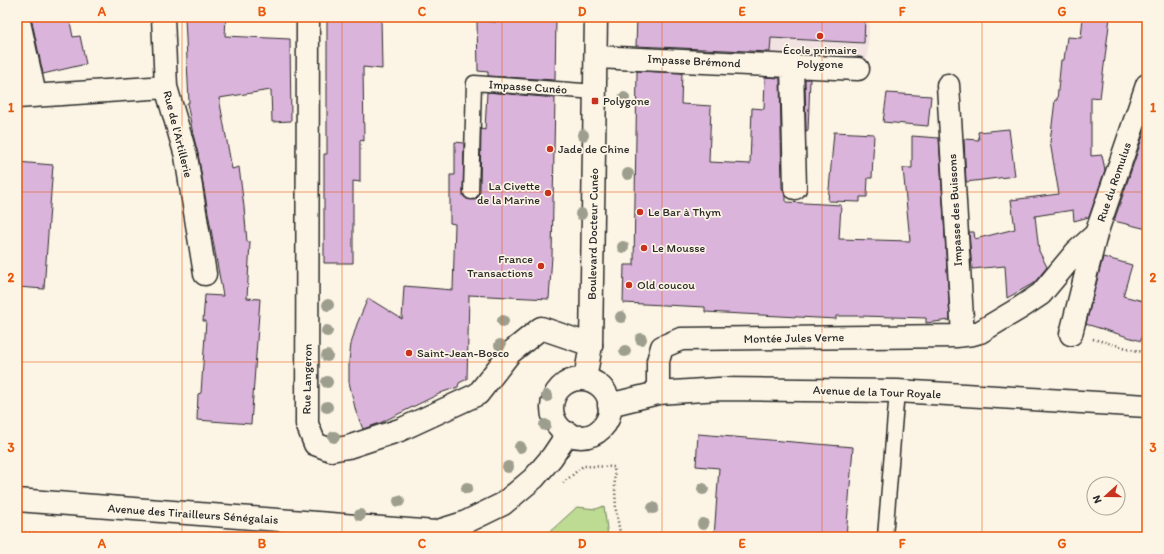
<svg xmlns="http://www.w3.org/2000/svg" width="1164" height="554" font-family="Itim,sans-serif">
	<style>
		.built { fill: #f2e2e2 }
		.green { fill: #bddb93; stroke: #74835f }
		.building { fill: #dbb4dc; stroke: #2b2b2b }
		.lines { fill: none; stroke-linecap: round; stroke-linejoin: round }
		.service-casing { stroke: #2b2b2b; stroke-width: 17 }
		.minor-casing { stroke: #2b2b2b; stroke-width: 25 }
		.tertiary-casing { stroke: #2b2b2b; stroke-width: 25 }
		.secondary-casing { stroke: #2b2b2b; stroke-width: 25 }
		.path { stroke: #2b2b2b; stroke-width: 2.5; stroke-dasharray: 1 3; stroke-linecap: butt }
		.service { stroke: #fcf5e5; stroke-width: 14 }
		.minor { stroke: #fcf5e5; stroke-width: 22 }
		.tertiary { stroke: #fcf5e5; stroke-width: 22 }
		.secondary { stroke: #fcf5e5; stroke-width: 22 }
		.tree { fill: #9d9e8d }
		.grid { fill: none; stroke: #e8590c; stroke-width: 1; stroke-opacity: 0.55 }
		.poi-dot { fill: #c8321e; stroke: #fcf5e5; stroke-width: 1.5 }
		.labels { text-anchor: middle; dominant-baseline: central; stroke-width: 3.5; stroke-linejoin: round; paint-order: stroke }
		.poi-label { font-size: 12px; fill: #2b2b2b; stroke: #fcf5e5; text-anchor: start }
		.street-label { font-size: 12px; fill: #2b2b2b; stroke: #fcf5e5 }
		.neatline { fill: none; stroke: #e8590c; stroke-width: 1.5 }
		.grid-label { font-size: 13px; text-anchor: middle; font-weight: bold; fill: #e8590c }
	</style>
	<rect width="100%" height="100%" fill="#fcf5e5"/>
	<filter id="ink" filterUnits="userSpaceOnUse"><feTurbulence type="fractalNoise" baseFrequency=".025" numOctaves="2"/><feDisplacementMap in="SourceGraphic" scale="8" xChannelSelector="R" yChannelSelector="G"/><feConvolveMatrix kernelMatrix="1 2 1 2 8 2 1 2 1" color-interpolation-filters="sRGB"/></filter>
	<g filter="url(#ink)">
		<!-- built -->
		<path class="built" d="M771,17H870L867,61L770,56Z"/>
		<!-- green -->
		<path class="green" d="M604,506L608,537H544L577,507L596,509Z"/>
		<!-- building -->
		<path class="building" d="M31,17H69L73,37L80,36L86,64L43,74Z
			M185,17H226L225,36L290,39L291,121L272,122L271,90L219,98L232,169L239,167L244,207L247,242H250L247,298L260,299L251,424L197,420L198,394L201,393L206,321H203L205,295L223,296L210,224L198,154L193,134L187,103H189Z
			M327,17H381L382,69L363,67L364,141L360,140V182L353,181V263H324V154H327Z
			M496,17H556L555,80L488,76V72L478,71L477,21L496,22Z
			M637,17H719L750,18V17H865L864,43L771,38L770,52L636,46Z
			M1083,17H1110L1100,98L1091,97V156L1102,155L1105,170L1089,217L1074,221L1073,210L1035,216L1039,251L1047,267L1034,283L1007,298L1005,266L972,269L969,232H974L975,239L1015,229L1011,200L1059,194L1050,142L1055,100H1057L1061,60H1064L1067,37L1081,38Z
			M637,71L682,73L681,104L711,106L709,162L750,164L752,108L764,109L765,77L780,78L782,188L786,196V202L841,205L839,239L910,241L903,168H912V136L939,138L950,320L926,323V318L862,316H836V319L705,312V307L623,303L624,265H634Z
			M805,79H810L808,131H806Z
			M487,92L555,98L552,256L549,299L469,295L467,379L459,383L458,387L443,392L380,423L363,429L356,412L349,382V361L351,344L357,324L368,298L402,319L404,286L453,290L455,224L450,223V175H455V142L464,143L463,196L467,199L475,200L478,197L480,192L481,129L485,130Z
			M887,93L931,96L928,126L883,122Z
			M1147,124V229L1114,221Z
			M1009,129L1015,176L966,182L964,139L979,140L978,132Z
			M834,132L874,134L872,178H868L867,197H860V202L828,201Z
			M17,162L53,165L44,289L17,287Z
			M1103,257L1132,265L1123,296L1147,302L1141,341L1086,324Z
			M698,434L853,447L846,537H714L719,468L696,466Z"/>
		<g class="lines">
			<defs>
				<path id="service" d="M471,192L474,83L596,92
					M885,537L897,391"/>
				<path id="minor" d="M18,17L35,95
					M163,17L166,87L186,156L205,274
					M308,17L307,424L315,444L331,450L348,447L400,430L478,394L510,353L541,328L591,345
					M596,57L858,69
					M792,66L795,188
					M948,85L963,335
					M17,97L166,87
					M1071,334L1096,234L1147,85
					M658,393V361L662,347L681,339L956,336L973,334L980,332L1020,308L1041,294L1076,252L1096,234"/>
				<path id="tertiary" d="M609,405L658,393L719,389L897,391L1147,406"/>
				<path id="secondary" d="M585,379L591,345L596,17
					M552 408a29 29 0 1 1 58 0a29 29 0 1 1-58 0Z
					M17,500L435,532L464,523L503,504L534,478L552,457L568,433"/>
			</defs>
			<!-- service casing -->
			<use href="#service" class="service-casing"/>
			<!-- minor casing -->
			<use href="#minor" class="minor-casing"/>
			<!-- tertiary casing -->
			<use href="#tertiary" class="tertiary-casing"/>
			<!-- secondary casing -->
			<use href="#secondary" class="secondary-casing"/>
			<!-- path -->
			<path class="path" d="M1093,339L1142,352L1147,353
				M563,483L583,466L614,467L616,510L620,533L625,537
				M17,532L93,537"/>
			<!-- service -->
			<use href="#service" class="service"/>
			<!-- minor -->
			<use href="#minor" class="minor"/>
			<!-- tertiary -->
			<use href="#tertiary" class="tertiary"/>
			<!-- secondary -->
			<use href="#secondary" class="secondary"/>
		</g>
		<!-- trees -->
		<g class="tree">
			<circle cx="624" cy="98" r="6"/>
			<circle cx="583" cy="135" r="6"/>
			<circle cx="628" cy="174" r="6"/>
			<circle cx="581" cy="214" r="6"/>
			<circle cx="623" cy="247" r="6"/>
			<circle cx="328" cy="305" r="6"/>
			<circle cx="621" cy="317" r="6"/>
			<circle cx="503" cy="321" r="6"/>
			<circle cx="327" cy="331" r="6"/>
			<circle cx="641" cy="339" r="6"/>
			<circle cx="500" cy="345" r="6"/>
			<circle cx="625" cy="351" r="6"/>
			<circle cx="327" cy="356" r="6"/>
			<circle cx="327" cy="382" r="6"/>
			<circle cx="547" cy="396" r="6"/>
			<circle cx="327" cy="407" r="6"/>
			<circle cx="545" cy="425" r="6"/>
			<circle cx="334" cy="437" r="6"/>
			<circle cx="520" cy="447" r="6"/>
			<circle cx="508" cy="467" r="6"/>
			<circle cx="467" cy="488" r="6"/>
			<circle cx="703" cy="489" r="6"/>
			<circle cx="399" cy="501" r="6"/>
			<circle cx="653" cy="508" r="6"/>
			<circle cx="360" cy="515" r="6"/>
			<circle cx="703" cy="524" r="6"/>
		</g>
	</g>
	<!-- grid -->
	<path class="grid" d="M182,17V537M342,17V537M502,17V537M662,17V537M822,17V537M982,17V537M17,192H1147M17,362H1147"/>
	<!-- markers -->
	<g class="poi-dot">
		<circle cx="820" cy="36" r="4"/>
		<rect x="591" y="97" width="8" height="8" rx="2"/>
		<circle cx="550" cy="149" r="4"/>
		<circle cx="548" cy="193" r="4"/>
		<circle cx="640" cy="212" r="4"/>
		<circle cx="644" cy="248" r="4"/>
		<circle cx="541" cy="266" r="4"/>
		<circle cx="629" cy="285" r="4"/>
		<circle cx="409" cy="353" r="4"/>
	</g>
	<g class="labels">
		<!-- poi labels -->
		<g class="poi-label">
			<text x="820" y="50" text-anchor="middle">École primaire<tspan x="820" dy="14">Polygone</tspan></text>
			<text x="603" y="101">Polygone</text>
			<text x="558" y="149">Jade de Chine</text>
			<text x="540" y="186" text-anchor="end">La Civette<tspan x="540" dy="14">de la Marine</tspan></text>
			<text x="648" y="212">Le Bar à Thym</text>
			<text x="652" y="248">Le Mousse</text>
			<text x="533" y="259" text-anchor="end">France<tspan x="533" dy="14">Transactions</tspan></text>
			<text x="637" y="285">Old coucou</text>
			<text x="417" y="353">Saint-Jean-Bosco</text>
		</g>
		<!-- street labels -->
		<g class="street-label">
			<text transform="translate(694 61) rotate(3)">Impasse Brémond</text>
			<text transform="translate(528 87) rotate(4)">Impasse Cunéo</text>
			<text transform="translate(178 134) rotate(76)">Rue de l'Artillerie</text>
			<text transform="translate(1114 182) rotate(-71)">Rue du Romulus</text>
			<text transform="translate(955 210) rotate(-93)">Impasse des Buissons</text>
			<text transform="translate(593 234) rotate(-89)">Boulevard Docteur Cunéo</text>
			<text transform="translate(794 338) rotate(-1)">Montée Jules Verne</text>
			<text transform="translate(307 379) rotate(-89)">Rue Langeron</text>
			<text transform="translate(877 392) rotate(2)">Avenue de la Tour Royale</text>
			<text transform="translate(193 514) rotate(4)">Avenue des Tirailleurs Sénégalais</text>
		</g>
	</g>
	<!-- margin -->
	<rect width="1164" height="554" fill="none" stroke="#fcf5e5" stroke-width="44"/>
	<!-- north arrow -->
	<g transform="translate(1106 496) rotate(249)"><circle r="19" fill="#fcf5e5" stroke="#a8a49b"/>
	<path d="M0-3L7 15L0 10L-7 15Z" fill="#c8321e"/>
	<text y="-6" font-size="11" font-weight="bold" text-anchor="middle" fill="#2b2b2b">N</text>
	</g>
	<rect x="22" y="22" width="1120" height="510" class="neatline"/>
	<g class="grid-label">
		<text x="102" y="16">A</text>
		<text x="262" y="16">B</text>
		<text x="422" y="16">C</text>
		<text x="582" y="16">D</text>
		<text x="742" y="16">E</text>
		<text x="902" y="16">F</text>
		<text x="1062" y="16">G</text>
		<text x="11" y="112">1</text>
		<text x="1153" y="112">1</text>
		<text x="11" y="282">2</text>
		<text x="1153" y="282">2</text>
		<text x="11" y="452">3</text>
		<text x="1153" y="452">3</text>
		<text x="102" y="548">A</text>
		<text x="262" y="548">B</text>
		<text x="422" y="548">C</text>
		<text x="582" y="548">D</text>
		<text x="742" y="548">E</text>
		<text x="902" y="548">F</text>
		<text x="1062" y="548">G</text>
	</g>
</svg>
